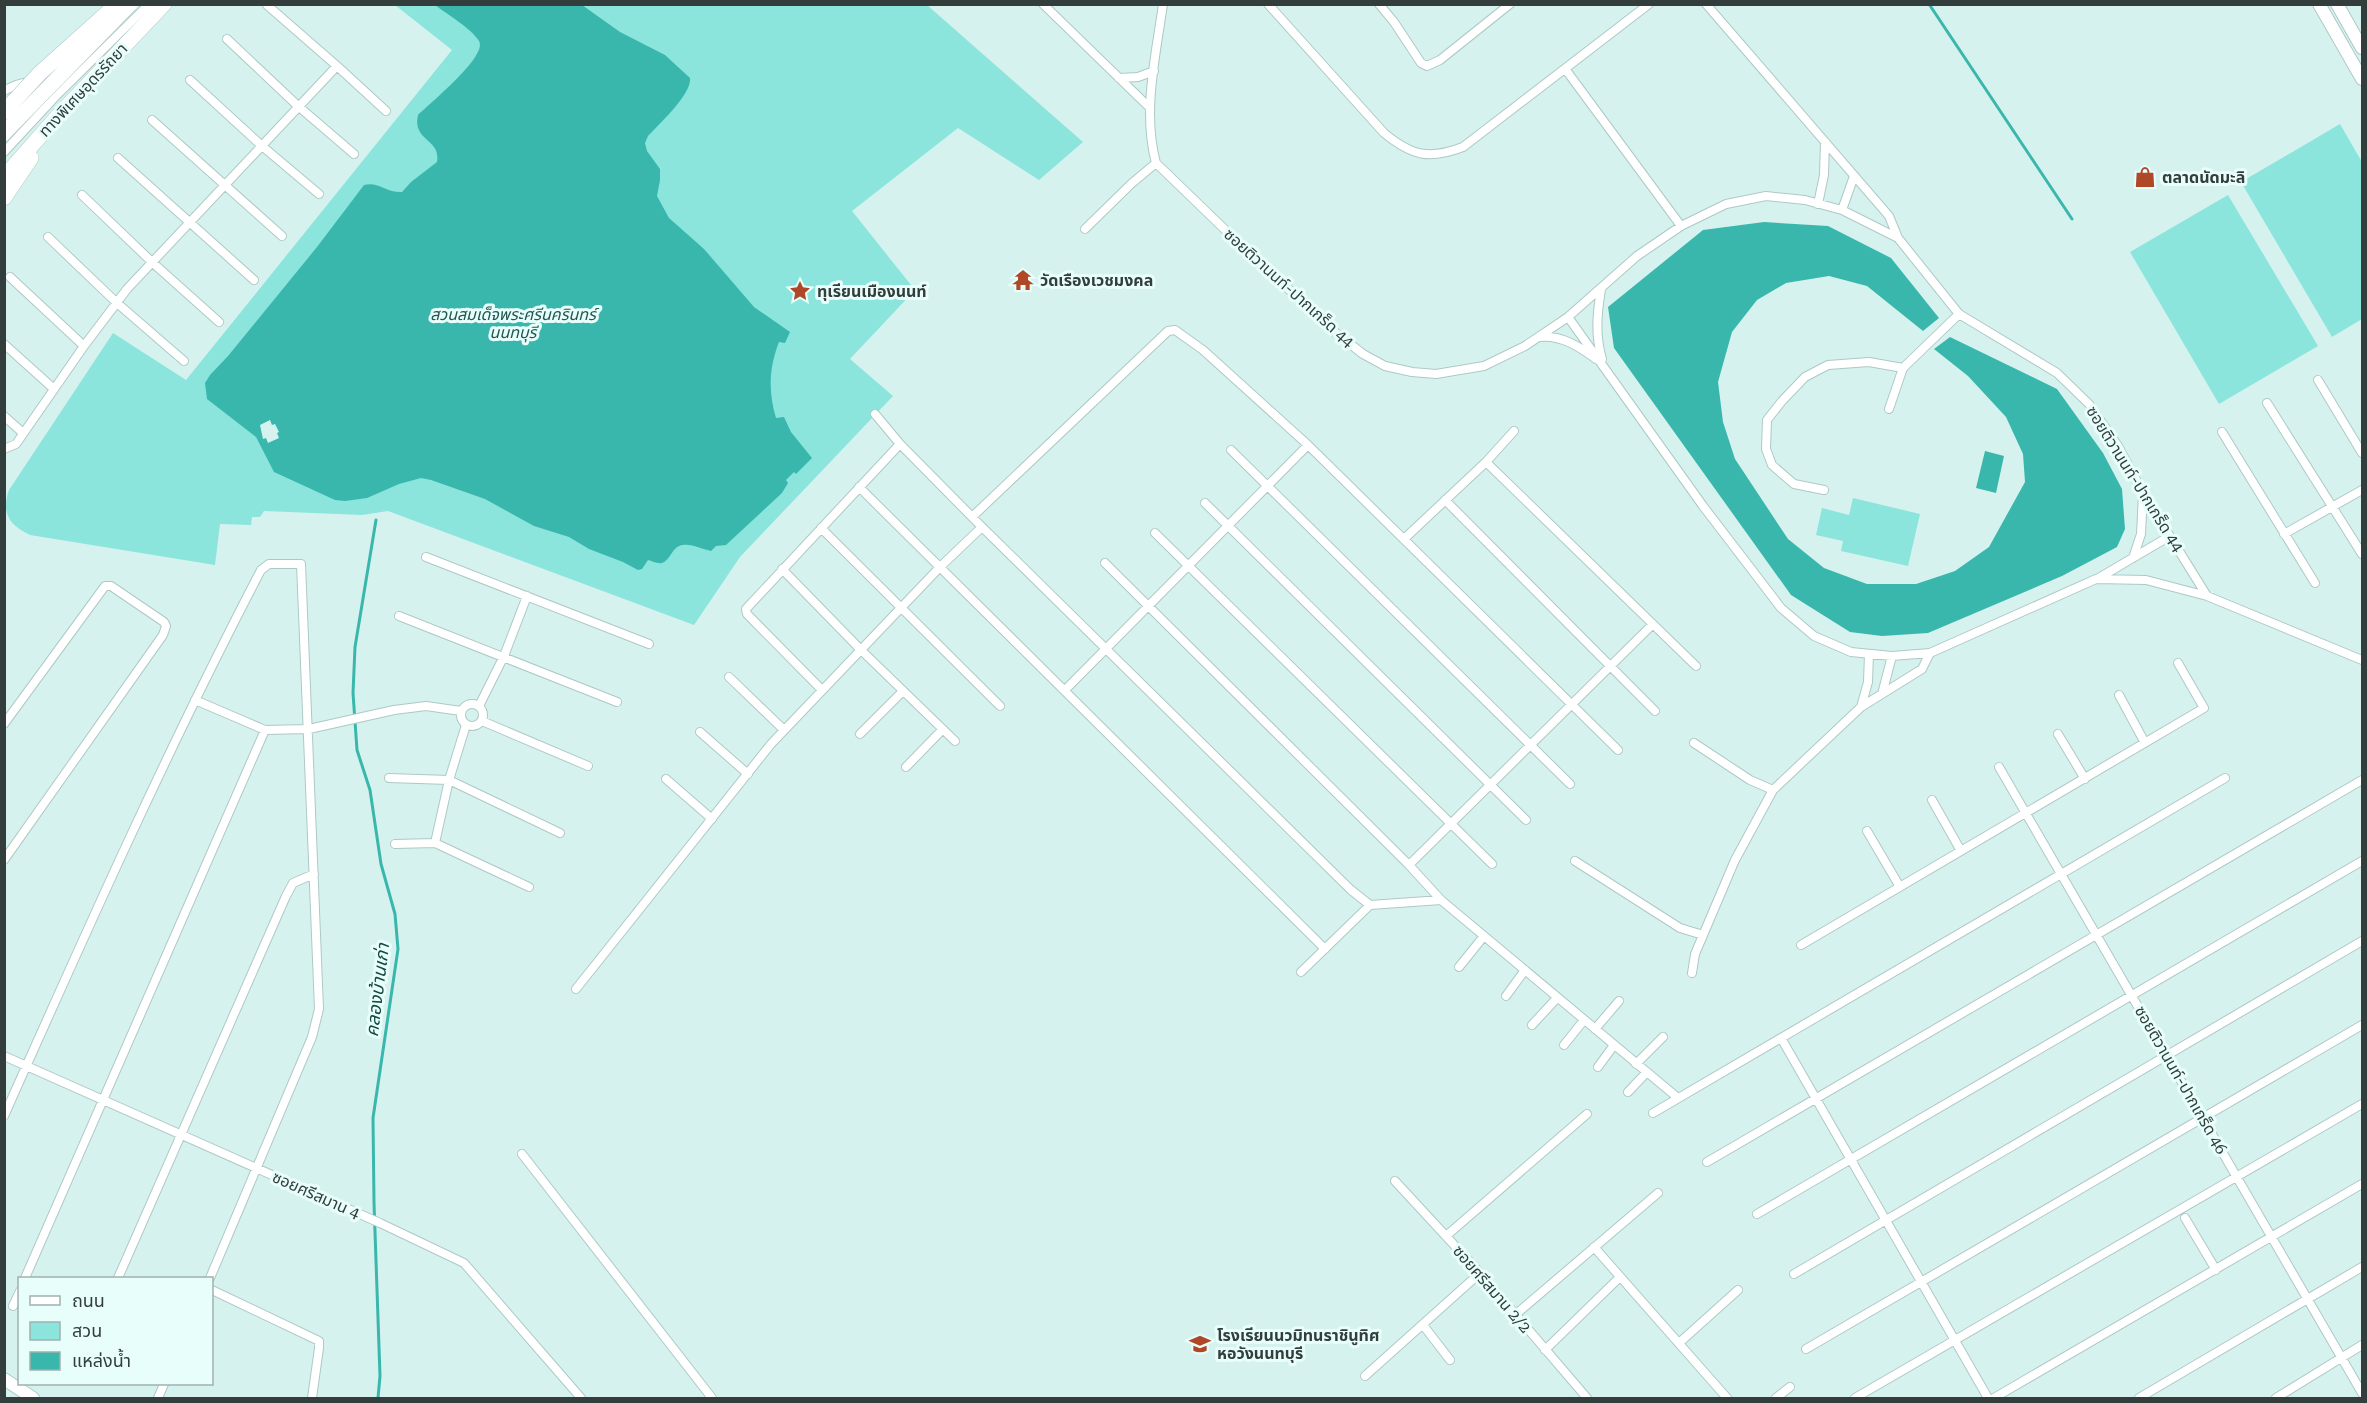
<svg xmlns="http://www.w3.org/2000/svg" width="2367" height="1403" font-family="'Roboto Serif','Noto Sans Thai',serif">
	<style>
		.green { fill: #8be5dc }
		.water { fill: #39b7ad }
		.pier { fill: #d6f2ef }
		.lines { fill: none; stroke-linecap: round; stroke-linejoin: round }
		.stream { stroke: #39b7ad; stroke-width: 3 }
		.minor-casing { stroke: #aec9c5; stroke-width: 10 }
		.secondary-casing { stroke: #aec9c5; stroke-width: 14 }
		.motorway-casing { stroke: #aec9c5; stroke-width: 16 }
		.minor { stroke: #fff; stroke-width: 8 }
		.secondary { stroke: #fff; stroke-width: 12 }
		.motorway { stroke: #fff; stroke-width: 15 }
		.motorway-bridge-casing { stroke: #aec9c5; stroke-width: 16; stroke-linecap: butt }
		.motorway-bridge { stroke: #fff; stroke-width: 15 }
		.labels { text-anchor: middle; dominant-baseline: central; stroke-width: 6; stroke-linejoin: round; paint-order: stroke }
		.street-label { font-size: 16px; fill: #333e3c; stroke: #e8fefb }
		.poi-label { font-size: 16px; font-weight: bold; fill: #333e3c; stroke: #e8fefb; text-anchor: start }
		.park-label { font-size: 16px; font-style: italic; fill: #225651; stroke: #e8fefb }
		.water-label { font-size: 18px; font-style: italic; fill: #154a46; stroke: #e8fefb }
	</style>
	<rect width="100%" height="100%" fill="#d6f2ef"/>
	<!-- green -->
	<path class="green" d="M395,5H927L1083,142L1039,180L958,128L852,211L915,290L850,359L893,396L740,557L694,625L388,511L362,515L264,511L260,517H252L251,525L220,524L215,565L30,535C9,525 1,513 9,490L113,333L186,380L452,50Z
		M2340,124L2362,162V319L2332,337L2241,182Z
		M2228,195L2318,346L2219,404L2130,252Z
		M1853,498L1920,514L1908,566L1841,551L1843,541L1816,535L1822,508L1849,515Z"/>
	<!-- water -->
	<path class="water" d="M435,5H582L620,32L665,55L690,78C692,94 659,124 648,136L645,143L647,151L660,169V180L657,196L669,218L704,249L754,307L790,332L785,343L779,342C769,368 768,391 776,418L784,417L791,432L812,458L796,474L794,472L786,480L788,483L782,493L726,545L716,546L711,551C701,549 693,544 683,545C672,546 671,560 662,563C657,564 652,561 648,560L642,569L638,570L623,562L589,549L569,537L534,526L485,499L431,480L421,478L399,484L367,498L345,501L335,500L274,472L256,437L207,399L205,383L210,375L228,356L317,247L364,185C378,181 387,193 402,192L411,182L437,162C441,138 412,142 418,115C429,104 488,56 479,41C472,29 447,14 435,5Z
		M1764,222L1828,226L1891,258L1939,318L1923,331L1867,286L1829,276L1786,283L1757,300L1732,332L1718,382L1723,422L1735,459L1788,539L1824,568L1867,584H1916L1955,571L1989,547L2025,482L2023,454L2006,417L1968,376L1934,349L1950,337L2057,389L2103,453L2122,489L2125,529L2117,547L2062,576L1928,633L1882,636L1850,632L1791,595L1614,348L1608,307L1703,230Z
		M1985,451L2004,456L1996,493L1976,488Z"/>
	<!-- pier -->
	<path class="pier" d="M270,420L272,425L275,424L279,432L277,433L279,438L268,443L266,438L263,439L260,425Z"/>
	<g class="lines">
		<!-- stream -->
		<path class="stream" d="M1929,4L2072,219
			M376,520L355,647L353,693L357,750L370,790L381,864L395,914L398,949L373,1118L374,1203L380,1376L378,1398"/>
		<defs>
			<path id="minor" d="M1043,4L1150,108
				M1163,4C1156,55 1142,112 1156,163L1244,248L1336,333L1363,354L1385,366L1412,372L1436,374L1484,366L1525,346L1568,317L1637,256L1681,226L1726,204L1766,196L1805,200L1842,210L1898,238L1959,314L2057,373L2089,404L2118,446L2143,493L2207,596L2362,660
				M1268,4L1384,133C1412,156 1429,160 1463,147L1649,4
				M1379,4L1394,22L1421,63L1427,66L1440,60L1510,4
				M1706,4L1889,216L1898,238
				M227,39L298,106L354,154
				M337,66L386,111
				M1566,70L1681,226
				M1119,78L1138,77L1154,71
				M190,80L262,146L319,194
				M4,91C21,81 34,78 50,92
				M152,120L282,236
				M4,152L55,97L149,4
				M118,158L254,280
				M82,195L153,263L219,322
				M1818,204L1824,175L1825,142
				M1842,210L1854,176
				M1085,229L1131,184L1156,163
				M48,237L117,303L184,361
				M10,277L84,346
				M1601,289C1597,314 1595,335 1602,359
				M1568,317L1703,506L1781,608L1814,636L1851,652L1892,656L1930,653L2096,579L2146,580L2207,596
				M1540,337C1562,335 1580,347 1596,359
				M4,344L54,389
				M2318,380L2362,453
				M2267,403L2362,554
				M1889,409L1903,368L1959,314
				M875,414L900,444L982,527L1351,890L1370,905L1441,900
				M4,416L23,433
				M2222,432L2315,583
				M4,449L16,444L84,346L127,289L337,66L267,5
				M1231,450L1570,784
				M1486,462L1696,666
				M859,487L1325,949
				M1824,490L1794,484L1772,465L1766,449L1767,420L1782,401L1805,377L1828,365L1869,362L1903,368
				M1445,500L1655,711
				M1205,503L1526,820
				M972,517L1168,331L1175,330L1203,350L1308,445L1618,750
				M821,528L1000,706
				M1155,533L1492,864
				M2284,534L2362,490
				M1404,539L1486,462L1514,431
				M426,557L649,644
				M2133,558L2141,534L2143,494
				M1105,563L1409,865L1441,900L1678,1098
				M782,569L861,650L955,741
				M2097,579L2170,536
				M399,616L617,702
				M729,677L784,730
				M822,690L747,614L746,609L900,444
				M1065,690L1308,445
				M1882,694L1892,656
				M2119,695L2145,743
				M195,700L265,730L309,729L394,710L426,706L461,711
				M461 715a11 11 0 1 1 22 0a11 11 0 1 1-22 0Z
				M479,706L504,656L527,596
				M1861,707L1868,682L1869,654
				M482,721L588,766
				M4,724L105,586H111L164,622L166,626L163,635L4,860
				M700,732L748,774
				M860,734L903,691
				M2058,734L2085,779
				M1694,743L1750,780L1773,790
				M906,767L942,730
				M1999,767L2362,1393
				M389,778L449,780L560,833
				M666,779L712,819
				M1932,800L1961,851
				M1867,831L1900,887
				M435,843L449,780L466,725
				M395,844L435,843L529,887
				M1575,861L1680,928L1703,935
				M1409,865L1652,625
				M1801,945L2204,708L2178,663
				M1459,967L1484,936
				M1301,972L1370,905
				M1692,973L1695,954L1735,860L1773,790L1861,707L1922,669L1930,653
				M576,989L771,744L940,567L982,527
				M1506,996L1525,970
				M1532,1025L1557,998
				M1595,1029L1619,1001
				M1781,1038L1988,1398
				M1564,1045L1584,1020
				M4,1056L380,1223L464,1263L581,1398
				M1636,1064L1663,1037
				M1598,1067L1614,1045
				M1628,1092L1647,1072
				M1653,1113L2225,778
				M4,1116C86,932 168,748 261,570L269,564H301L319,1009L312,1037L210,1278
				M522,1154L712,1398
				M1707,1162L2362,780
				M1395,1181L1480,1273L1587,1398
				M1757,1214L2362,861
				M2185,1218L2216,1270
				M1446,1236L1587,1114
				M1594,1247L1727,1398
				M1794,1274L2362,941
				M25,1278L265,730
				M118,1278L286,896L293,883L314,874
				M212,1290L319,1341V1348L312,1398
				M13,1306L20,1291
				M1515,1315L1658,1193
				M1423,1325L1450,1360
				M1679,1343L1738,1290
				M1806,1349L2362,1025
				M1545,1350L1620,1277
				M1365,1376L1480,1273
				M158,1398L164,1384
				M1776,1398L1790,1387
				M1855,1398L2362,1104
				M1994,1398L2362,1184
				M2139,1398L2362,1267
				M2276,1398L2362,1345"/>
			<path id="secondary" d="M2319,4L2362,79
				M2337,4L2362,48
				M4,1379L33,1398"/>
			<path id="motorway" d="M4,177L57,117L164,4
				M4,198L31,158"/>
		</defs>
		<!-- minor casing -->
		<use href="#minor" class="minor-casing"/>
		<!-- secondary casing -->
		<use href="#secondary" class="secondary-casing"/>
		<!-- motorway casing -->
		<use href="#motorway" class="motorway-casing"/>
		<!-- minor -->
		<use href="#minor" class="minor"/>
		<!-- secondary -->
		<use href="#secondary" class="secondary"/>
		<!-- motorway -->
		<use href="#motorway" class="motorway"/>
		<defs>
			<path id="motorway-bridge" d="M4,112L40,73L117,4
				M4,133L130,4"/>
		</defs>
		<!-- motorway-bridge casing -->
		<use href="#motorway-bridge" class="motorway-bridge-casing"/>
		<!-- motorway-bridge -->
		<use href="#motorway-bridge" class="motorway-bridge"/>
	</g>
	<!-- icons -->
	<defs>
		<symbol id="shop-bare" viewBox="-9 -9 18 18"><path d="M-5-2.5h2.3a2.7 3.5 0 0 1 5.4 0H5L5.5 6h-11ZM-1.5-2.5h3a1.5 2.3 0 0 0-3 0Z" fill="#b04827" stroke="#e8fefb" stroke-width="2.5" paint-order="stroke"/></symbol>
		<symbol id="temple-bare" viewBox="-9 -9 18 18"><path d="M0-6L5-2H3V0L6.5 2.5H4V6H1.5V3h-3V6H-4V2.5H-6.5L-3 0V-2H-5Z" fill="#b04827" stroke="#e8fefb" stroke-width="2.5" paint-order="stroke"/></symbol>
		<symbol id="sight-bare" viewBox="-9 -9 18 18"><path d="M0-6L1.8-2.2L6-1.7L2.9 1.2L3.7 5.4L0 3.3L-3.7 5.4L-2.9 1.2L-6-1.7L-1.8-2.2Z" fill="#b04827" stroke="#e8fefb" stroke-width="2.5" paint-order="stroke"/></symbol>
		<symbol id="school-bare" viewBox="-9 -9 18 18"><path d="M0-5L7-2L0 1L-7-2ZM-4 1L0 2.5L4 1V4Q0 6-4 4Z" fill="#b04827" stroke="#e8fefb" stroke-width="2.5" paint-order="stroke"/></symbol>
	</defs>
	<g fill-rule="evenodd">
		<use href="#shop-bare" x="2130" y="162" width="30" height="30"/>
		<use href="#temple-bare" x="1008" y="265" width="30" height="30"/>
		<use href="#sight-bare" x="785" y="276" width="30" height="30"/>
		<use href="#school-bare" x="1185" y="1329" width="30" height="30"/>
	</g>
	<g class="labels">
		<!-- street labels -->
		<g class="street-label">
			<text transform="translate(83 90) rotate(-47)">ทางพิเศษอุดรรัถยา</text>
			<text transform="translate(1289 288) rotate(42)">ซอยติวานนท์-ปากเกร็ด 44</text>
			<text transform="translate(2135 479) rotate(58)">ซอยติวานนท์-ปากเกร็ด 44</text>
			<text transform="translate(2181 1080) rotate(60)">ซอยติวานนท์-ปากเกร็ด 46</text>
			<text transform="translate(316 1195) rotate(24)">ซอยศรีสมาน 4</text>
			<text transform="translate(1492 1289) rotate(49)">ซอยศรีสมาน 2/2</text>
		</g>
		<!-- poi labels -->
		<g class="poi-label">
			<text x="2162" y="177">ตลาดนัดมะลิ</text>
			<text x="1040" y="280">วัดเรืองเวชมงคล</text>
			<text x="817" y="291">ทุเรียนเมืองนนท์</text>
			<text x="1217" y="1335">โรงเรียนนวมิทนราชินูทิศ<tspan x="1217" dy="18">หอวังนนทบุรี</tspan></text>
		</g>
		<!-- park labels -->
		<g class="park-label">
			<text x="513" y="314">สวนสมเด็จพระศรีนครินทร์<tspan x="513" dy="18">นนทบุรี</tspan></text>
		</g>
		<!-- water labels -->
		<g class="water-label">
			<text transform="translate(377 990) rotate(-83)">คลองบ้านเก่า</text>
		</g>
	</g>
	<!-- border -->
	<rect width="2367" height="1403" fill="none" stroke="#333e3c" stroke-width="12"/>
	<!-- legend -->
	<rect x="18" y="1277" width="195" height="108" fill="#e8fefb" stroke="#a0b1af" stroke-width="1.5"/>
	<rect x="30" y="1296" width="30" height="9" fill="#ffffff" stroke="#a0b1af" stroke-width="1.5"/>
	<text x="72" y="1307" font-size="18" fill="#333e3c">ถนน</text>
	<rect x="30" y="1322" width="30" height="18" fill="#8be5dc" stroke="#a0b1af" stroke-width="1.5"/>
	<text x="72" y="1337" font-size="18" fill="#333e3c">สวน</text>
	<rect x="30" y="1352" width="30" height="18" fill="#39b7ad" stroke="#a0b1af" stroke-width="1.5"/>
	<text x="72" y="1367" font-size="18" fill="#333e3c">แหล่งน้ำ</text>
</svg>
